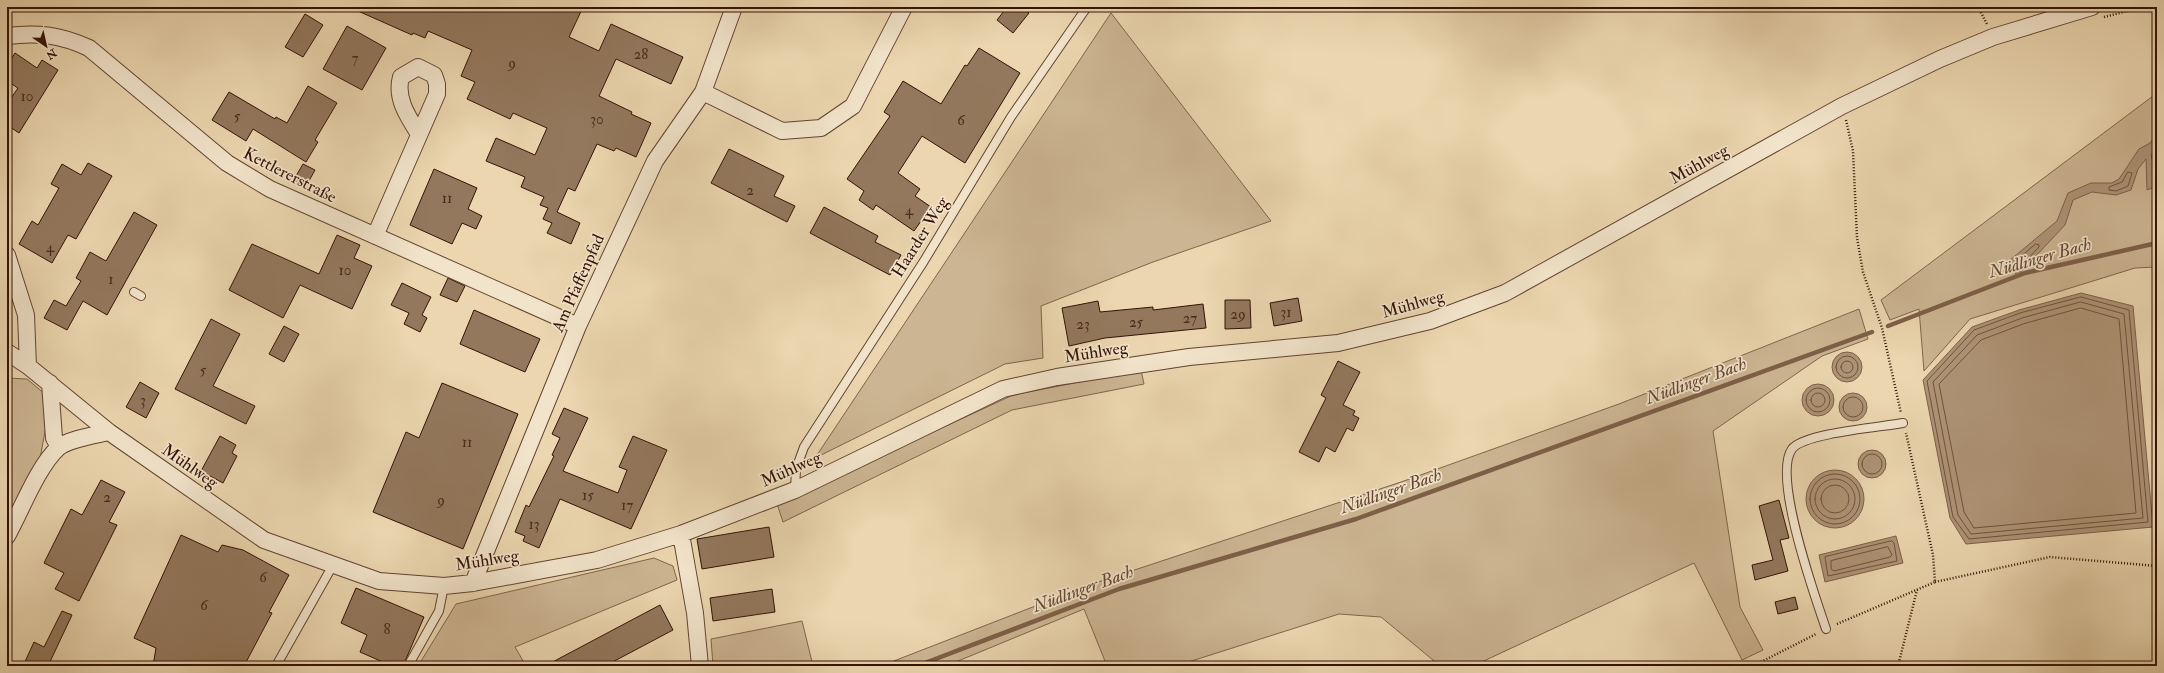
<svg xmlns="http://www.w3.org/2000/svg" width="2164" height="673" font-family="'IM FELL Double Pica',serif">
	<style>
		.green { fill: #ccb592; stroke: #80644c }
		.water { fill: #ad9375; stroke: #7d5f48 }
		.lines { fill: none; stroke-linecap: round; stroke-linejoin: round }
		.shore { stroke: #70523d; stroke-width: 1 }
		.stream { stroke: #7d5f48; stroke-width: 4.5 }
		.building { fill: #93785d; stroke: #341205 }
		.service-casing { stroke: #624330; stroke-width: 10 }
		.minor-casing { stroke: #624330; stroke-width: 18 }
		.path { stroke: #341205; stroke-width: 2.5; stroke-dasharray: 1 2; stroke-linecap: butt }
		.service { stroke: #f2e4cb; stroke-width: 8 }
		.minor { stroke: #f2e4cb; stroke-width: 16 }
		.labels { text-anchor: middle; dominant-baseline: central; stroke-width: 3.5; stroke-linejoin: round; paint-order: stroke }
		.number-label { font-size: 15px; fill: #4c2c1b }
		.street-label { font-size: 17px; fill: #341205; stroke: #f2e4cb }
		.water-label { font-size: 18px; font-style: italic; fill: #644632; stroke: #f2e4cb }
	</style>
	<rect width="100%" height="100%" fill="#ebd6af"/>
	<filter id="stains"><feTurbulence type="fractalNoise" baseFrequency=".005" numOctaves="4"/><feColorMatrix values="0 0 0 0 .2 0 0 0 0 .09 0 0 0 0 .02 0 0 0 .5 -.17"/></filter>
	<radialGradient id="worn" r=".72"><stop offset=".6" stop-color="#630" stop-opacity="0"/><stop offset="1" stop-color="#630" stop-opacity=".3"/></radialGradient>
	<!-- green -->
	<path class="green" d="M1111,13L1271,221L1153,262L1041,306L1043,358L1005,364L815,458Z
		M2157,93V267L2135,268L1970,319L1924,371L1919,309L1890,320L1881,300Z
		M1859,309L1868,339L1822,356L1713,431L1740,607L1763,650L1742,660L1694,563L1473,666L1439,665L1381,617L1339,614L1176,666H1107L1084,609L946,666H881L1092,584L1401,482L1619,404Z
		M1141,370L1144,384L1012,410L783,522L777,504L1013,395Z
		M7,378L27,379L51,399L39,464L7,517Z
		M654,558L673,566L677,580L515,647L526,666H418L456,604Z
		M802,621L813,666H713L711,639Z"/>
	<!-- water -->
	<path class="water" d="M2157,134V155L2151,154L2153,165L2157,169V186L2147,190L2146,159L2138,169L2131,190L2116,195L2092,192L2073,200L2065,225L2017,276L2009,261L2057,221L2068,193L2091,183H2112L2119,179L2139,149L2150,143Z
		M2081,293L2133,306L2153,527L1966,544L1950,518L1923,380L1972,327L2019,310Z
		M1832 367a15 15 0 1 1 30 0a15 15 0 1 1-30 0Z
		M1802 400a16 16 0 1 1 32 0a16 16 0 1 1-32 0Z
		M1839 407a14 14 0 1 1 28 0a14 14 0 1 1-28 0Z
		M1858 464a14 14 0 1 1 28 0a14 14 0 1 1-28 0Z
		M1806 499a29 29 0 1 1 58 0a29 29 0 1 1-58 0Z
		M1896,536L1903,563L1825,582L1819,555Z"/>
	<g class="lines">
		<!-- shore -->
		<path class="shore" d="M2128,172L2132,173L2128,186L2116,191L2109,190V187L2122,182Z
			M2036,244L2039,245V247L2020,267H2017L2015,262Z
			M2081,297L2129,310L2148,522L1969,539L1953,517L1927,381L1974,330L2020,313Z
			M2081,302L2124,314L2143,518L1971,534L1958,515L1933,382L1977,335L2022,318Z
			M2081,308L2119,319L2136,513L1974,528L1964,512L1939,384L1981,340L2023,324Z
			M1836 367a11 11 0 1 1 22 0a11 11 0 1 1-22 0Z
			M1841 367a6 6 0 1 1 12 0a6 6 0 1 1-12 0Z
			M1806 400a12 12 0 1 1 24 0a12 12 0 1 1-24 0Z
			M1811 400a7 7 0 1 1 14 0a7 7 0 1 1-14 0Z
			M1843 407a10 10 0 1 1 20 0a10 10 0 1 1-20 0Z
			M1862 464a10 10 0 1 1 20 0a10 10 0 1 1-20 0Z
			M1810 499a25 25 0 1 1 50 0a25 25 0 1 1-50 0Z
			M1815 499a20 20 0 1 1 40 0a20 20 0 1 1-40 0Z
			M1821 499a14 14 0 1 1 28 0a14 14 0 1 1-28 0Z
			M1892,541L1894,543L1897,561L1828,576L1825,557Z
			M1888,547L1892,555L1890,557L1834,571L1831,569V561Z"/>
		<!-- stream -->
		<path class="stream" d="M1888,326L2025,273L2157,243
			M917,666L1119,589L1356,519L1872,332"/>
	</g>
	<!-- building -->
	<path class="building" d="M349,7H583L569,37L599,51L611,24L683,57L671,84L616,59L599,96L632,112L631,114L651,123L636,157L616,148L614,151L597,144L575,191L568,188L557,212L580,223L571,244L547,233L552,223L543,219L548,208L540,205L544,197L521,187L525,177L486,161L496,138L535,155L547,128L513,113L510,119L467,99L475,82L461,76L472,50L428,31L425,38L413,33L412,35Z
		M1007,7H1021L1029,13L1013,33L997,20Z
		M305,14L323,25L303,57L285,47Z
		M347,26L386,48L362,90L323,69Z
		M979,48L1020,73L965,163L922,136L898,173L920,189L915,196L931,207L914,231L876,205L873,210L859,200L864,191L847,179L890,116L884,112L903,81L941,104L965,65L967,66Z
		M15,53L37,68L42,60L58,70L19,133L7,125V104L18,88L7,81V65Z
		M308,86L337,103L315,140L318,142L306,162L253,129L246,141L212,120L229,92L275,119L276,117L287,123Z
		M729,149L784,176L774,196L795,206L787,222L711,183Z
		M88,163L112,176L76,239L68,235L52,263L19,244L32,221L38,225L59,188L51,184L62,164L81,175Z
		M303,164L315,170L305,188L293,181Z
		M434,169L477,188L468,209L482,216L476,229L462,223L452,244L410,225Z
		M824,207L878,236L875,242L901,255L890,275L810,233Z
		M134,212L157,225L107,315L83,301L67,330L44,318L54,300L66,306L81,281L76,278L90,252L106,261Z
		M337,235L360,245L354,258L372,266L352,309L300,285L283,318L229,290L252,244L319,274Z
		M448,278L465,286L457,302L440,295Z
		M402,283L431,297L422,315L427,318L420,332L404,324L409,313L391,305Z
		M1298,298L1302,321L1274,326L1270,303Z
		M1225,300H1250L1251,328L1225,329Z
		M1098,301L1100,312L1153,307V310L1203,304L1206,328L1105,338L1069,346L1062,308Z
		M474,310L540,339L525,372L460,344Z
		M211,319L240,334L213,386L255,406L246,424L175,389Z
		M284,326L299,334L284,362L269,354Z
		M1338,361L1360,372L1343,405L1355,411L1353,415L1359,418L1353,431L1347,428L1335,452L1326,447L1319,462L1299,452L1326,398L1321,395Z
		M140,382L159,393L146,418L126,407Z
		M442,383L518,414L463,549L373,512L406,432L419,438Z
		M564,408L588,418L563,471L618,493L627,470L619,467L633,436L667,450L631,529L560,499L539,548L523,541L525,536L515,532L526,505L529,507L554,456L552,455L560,438L552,434Z
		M220,436L236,445L232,453L237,456L223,483L201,471Z
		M101,480L125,492L109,522L117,525L79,601L55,589L64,573L44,563L71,509L82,515Z
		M1779,500L1789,538L1780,540L1788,571L1755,580L1752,565L1773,560L1759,506Z
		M769,527L774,557L702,569L697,539Z
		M181,535L218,552L222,545L243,550L289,575L269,612L272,613L244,666H153L156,648L134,638Z
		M356,588L424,617L403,666H392L360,652L367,635L341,623Z
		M772,589L775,612L713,621L710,598Z
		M1795,597L1798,609L1778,614L1775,602Z
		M660,605L673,630L605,666H545Z
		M62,611L72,615L48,666H23L34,642L44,647Z"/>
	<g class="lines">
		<defs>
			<path id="service" d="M134,292L141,296
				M795,490L796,469L804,447L924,261L1011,117L1087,7
				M1826,629C1815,596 1772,476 1792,449C1804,433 1882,427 1903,423
				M276,666L333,565
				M408,666L439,611L444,586"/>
			<path id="minor" d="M7,36C38,32 61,35 89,48L227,163L270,189L578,326
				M703,92L782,131L821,128L853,106L904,7
				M375,236L437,94V84L434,75L418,67L401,77C395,98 408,117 419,134
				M7,255L26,315L28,366
				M7,352L28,366L109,432L264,540L379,581L444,586L473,583L597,560L681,534L795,490L1003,389L1057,377L1189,357L1338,343L1430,321L1505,293L1842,106L1940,59L1993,37L2092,7
				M50,383L54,438L59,447
				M681,534L695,613L700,666
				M7,536C21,511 38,466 58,448C68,439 96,435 109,432
				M473,583L578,326L655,161L703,92L734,7"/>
		</defs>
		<!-- service casing -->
		<use href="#service" class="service-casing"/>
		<!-- minor casing -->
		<use href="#minor" class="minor-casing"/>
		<!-- path -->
		<path class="path" d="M1978,7L1987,24
			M2104,17L2144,7
			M1846,120L1853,151L1857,238L1863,272L1882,328L1901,413
			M1935,582L2050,557L2157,566
			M1837,624L1935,582L1933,555L1906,433
			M1753,666L1816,634
			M1898,666L1917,590"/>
		<!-- service -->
		<use href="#service" class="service"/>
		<!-- minor -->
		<use href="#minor" class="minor"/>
	</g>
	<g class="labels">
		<!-- number labels -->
		<g class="number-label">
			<text x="641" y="54">28</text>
			<text x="355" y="58">7</text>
			<text x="512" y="63">9</text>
			<text x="27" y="96">10</text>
			<text x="237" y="116">5</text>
			<text x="597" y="119">30</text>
			<text x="961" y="120">6</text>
			<text x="750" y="190">2</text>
			<text x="447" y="198">11</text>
			<text x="909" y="210">4</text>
			<text x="50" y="247">4</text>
			<text x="345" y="270">10</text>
			<text x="111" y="279">1</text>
			<text x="1286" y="312">31</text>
			<text x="1238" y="314">29</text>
			<text x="1190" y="318">27</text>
			<text x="1136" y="322">25</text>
			<text x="1083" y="324">23</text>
			<text x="203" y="370">5</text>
			<text x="143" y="400">3</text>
			<text x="467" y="442">11</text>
			<text x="588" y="495">15</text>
			<text x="107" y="497">2</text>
			<text x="441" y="500">9</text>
			<text x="627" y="505">17</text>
			<text x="534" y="524">13</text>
			<text x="263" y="577">6</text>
			<text x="204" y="605">6</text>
			<text x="387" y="629">8</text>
		</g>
		<!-- street labels -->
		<g class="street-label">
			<text transform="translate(1699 164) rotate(-29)">Mühlweg</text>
			<text transform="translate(290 175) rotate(27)">Kettlererstraße</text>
			<text transform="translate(920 237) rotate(-58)">Haarder Weg</text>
			<text transform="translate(578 283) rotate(-66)">Am Pfaffenpfad</text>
			<text transform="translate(1413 304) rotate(-16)">Mühlweg</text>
			<text transform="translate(1096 352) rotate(-9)">Mühlweg</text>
			<text transform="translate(190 466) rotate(35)">Mühlweg</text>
			<text transform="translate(791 469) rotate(-24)">Mühlweg</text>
			<text transform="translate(487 560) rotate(-9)">Mühlweg</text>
		</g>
		<!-- water labels -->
		<g class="water-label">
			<text transform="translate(2040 258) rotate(-16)">Nüdlinger Bach</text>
			<text transform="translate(1696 381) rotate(-20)">Nüdlinger Bach</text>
			<text transform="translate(1391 491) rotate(-19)">Nüdlinger Bach</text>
			<text transform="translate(1083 589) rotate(-20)">Nüdlinger Bach</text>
		</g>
	</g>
	<!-- margin -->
	<rect width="2164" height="673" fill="none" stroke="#ebd6af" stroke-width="24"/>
	<rect x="8" y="8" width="2148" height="657" fill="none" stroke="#341205" stroke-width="2"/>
	<rect x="12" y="12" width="2140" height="649" fill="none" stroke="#341205"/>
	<!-- north arrow -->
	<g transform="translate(46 46) rotate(146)" stroke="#f2e4cb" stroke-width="3" paint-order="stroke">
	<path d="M0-3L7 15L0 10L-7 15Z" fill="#341205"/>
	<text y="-6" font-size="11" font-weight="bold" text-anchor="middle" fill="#341205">N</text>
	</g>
	<rect width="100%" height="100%" filter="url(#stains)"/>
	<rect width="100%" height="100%" fill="url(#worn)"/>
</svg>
